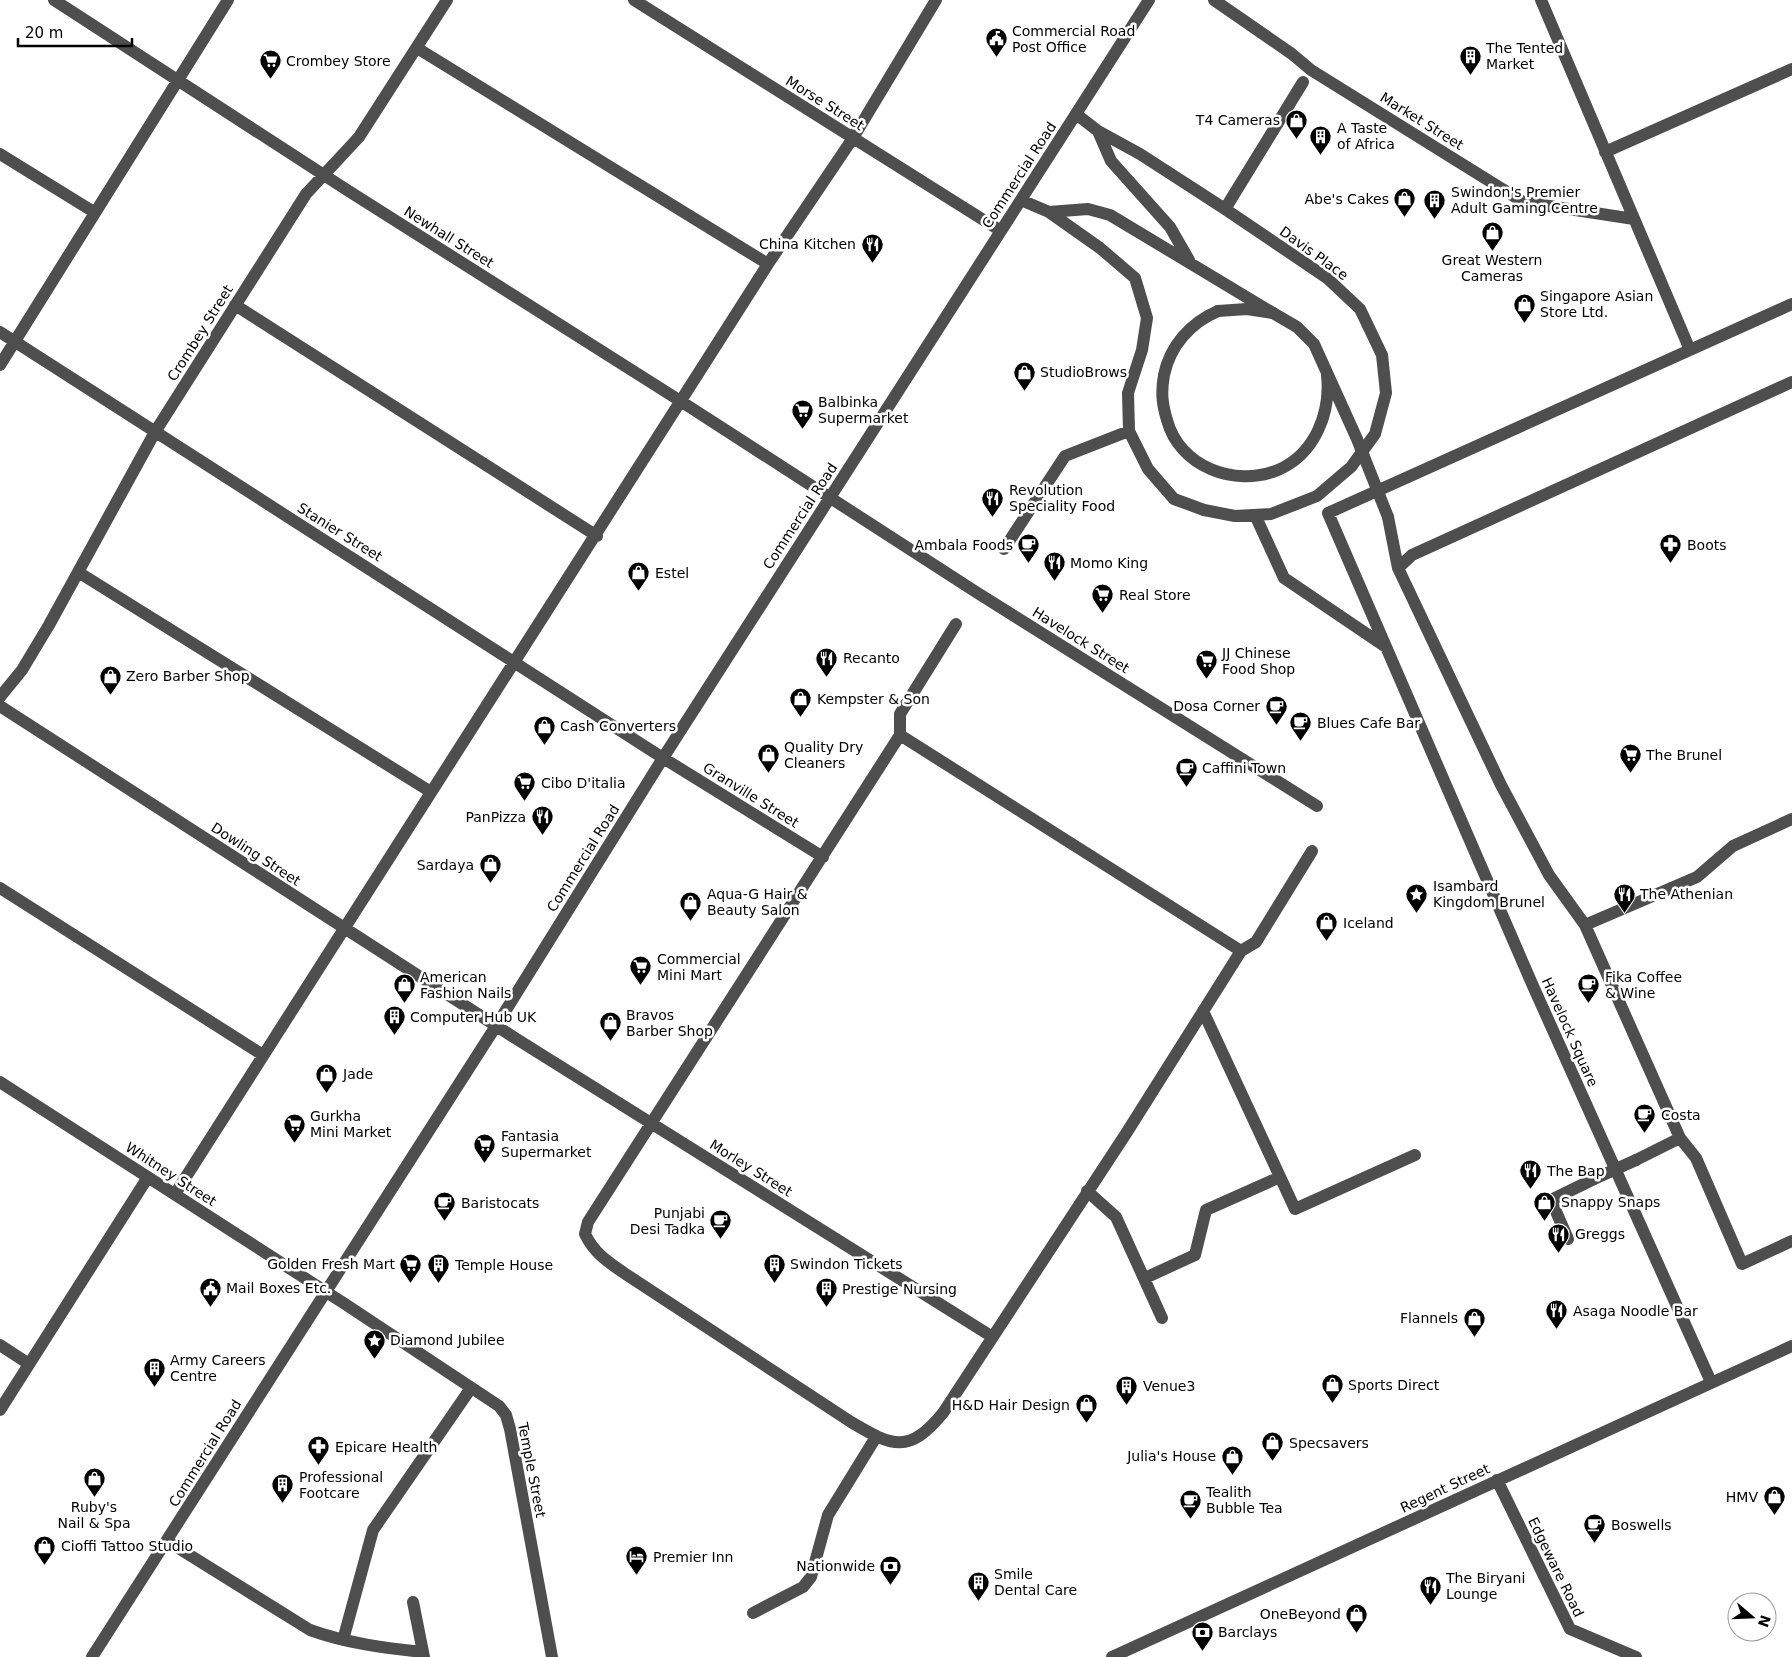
<svg xmlns="http://www.w3.org/2000/svg" width="1792" height="1657" font-family="'DejaVu Sans',sans-serif">
	<style>
		.lines { fill: none; stroke-linecap: round; stroke-linejoin: round }
		.minor { stroke: #4e4e4e; stroke-width: 12 }
		.minor-bridge { stroke: #4e4e4e; stroke-width: 12 }
		.labels { text-anchor: middle; dominant-baseline: central; stroke-width: 5; stroke-linejoin: round; paint-order: stroke }
		.poi-label { font-size: 14px; fill: #000; stroke: #fff; text-anchor: start }
		.street-label { font-size: 14px; fill: #000; stroke: #fff }
	</style>
	<rect width="100%" height="100%" fill="#fff"/>
	<g class="lines">
		<!-- minor -->
		<path class="minor" d="M54,0L347,190L682,402L976,592L1317,806
			M634,0L1001,231
			M1214,0L1292,54L1311,70L1523,202L1634,219
			M1541,0L1690,350
			M417,48L768,264
			M1098,131L1111,161L1170,227L1189,260
			M1605,152L1792,69
			M0,154L94,212
			M1021,200L1049,212L1100,248L1135,278L1147,318L1142,350L1128,393L1129,431L1148,469L1174,499L1204,510L1235,516L1271,514L1317,496L1351,467L1375,434L1386,393L1382,355L1360,309L1327,278L1225,209L1140,154L1098,131L1076,114
			M1225,209L1303,82
			M1049,212L1088,209L1110,215L1273,313
			M235,305L597,536
			M1218,311C1190,323 1170,346 1164,375C1161,392 1162,404 1167,420C1179,466 1234,488 1278,470C1315,454 1331,413 1327,375
			M0,332L663,758L823,857
			M0,365L228,0
			M1255,515L1284,578L1386,647
			M1388,517L1398,568L1501,785L1549,875L1585,925L1697,877L1733,846L1792,819
			M1004,549L1065,456L1129,431
			M1398,568L1412,555L1792,382
			M78,572L431,792
			M0,697L22,670L49,625L155,432L306,194L359,137L447,0
			M0,706L515,1038L991,1336
			M900,735L1241,951L1127,1132L943,1413C909,1454 893,1447 851,1422L624,1273C608,1262 594,1253 585,1234L588,1222Z
			M900,735V714L956,624
			M0,888L263,1055
			M1585,925L1680,1138L1696,1158L1742,1264L1792,1241
			M1241,951L1256,942L1312,851
			M1203,1011L1295,1209L1415,1155
			M0,1082L345,1304L499,1406L506,1415L510,1429L552,1657
			M1636,1160L1680,1138
			M1087,1191L1116,1217L1162,1318
			M175,1194L768,264L853,138L936,0
			M1568,1239L1551,1200L1594,1179
			M1145,1278L1195,1255L1206,1210L1280,1177
			M0,1345L29,1364
			M1711,1382L1533,986L1328,513L1792,304
			M0,1410L148,1177
			M1497,1480L1570,1629L1636,1657
			M167,1541L310,1630C346,1643 384,1648 423,1652
			M413,1602L424,1657
			M753,1613L803,1587L811,1577L828,1515L876,1437
			M343,1640L373,1530L471,1388
			M92,1657L496,1026L663,758L1149,0
			M1112,1657L1792,1346"/>
		<!-- minor-bridge -->
		<path class="minor-bridge" d="M1218,311L1247,309L1273,313L1297,327L1314,344L1357,439L1388,517
			M1594,1179L1636,1160"/>
	</g>
	<!-- icons -->
	<defs>
		<symbol id="civic-pin" viewBox="-11 -11 22 30"><path d="M0 17L-7.5 6A9.5 9.5 0 1 1 7.5 6Z" fill="#000" stroke="#fff"/><path d="M-.6-6.5H3V-4.5H.6V-3L4-1V1h2V6H-6V1h2V-1L-.6-3ZM-1.2 2.5V6h2.4V2.5Z" fill="#fff"/></symbol>
		<symbol id="building-pin" viewBox="-11 -11 22 30"><path d="M0 17L-7.5 6A9.5 9.5 0 1 1 7.5 6Z" fill="#000" stroke="#fff"/><path d="M-4-6H4V6H1V3H-1V6H-4ZM-2.5-4.3h1.7v1.8h-1.7ZM.8-4.3h1.7v1.8H.8ZM-2.5-1h1.7V.8h-1.7ZM.8-1h1.7V.8H.8Z" fill="#fff"/></symbol>
		<symbol id="supermarket-pin" viewBox="-11 -11 22 30"><path d="M0 17L-7.5 6A9.5 9.5 0 1 1 7.5 6Z" fill="#000" stroke="#fff"/><path d="M-6-5.5h2.5l.6 2H6L4.5 2H-2.5L-4.4-4H-6ZM-1.5 3.2a1.3 1.3 0 1 0 .1 0ZM3 3.2a1.3 1.3 0 1 0 .1 0Z" fill="#fff"/></symbol>
		<symbol id="shop-pin" viewBox="-11 -11 22 30"><path d="M0 17L-7.5 6A9.5 9.5 0 1 1 7.5 6Z" fill="#000" stroke="#fff"/><path d="M-5-2.5h2.3a2.7 3.5 0 0 1 5.4 0H5L5.5 6h-11ZM-1.5-2.5h3a1.5 2.3 0 0 0-3 0Z" fill="#fff"/></symbol>
		<symbol id="restaurant-pin" viewBox="-11 -11 22 30"><path d="M0 17L-7.5 6A9.5 9.5 0 1 1 7.5 6Z" fill="#000" stroke="#fff"/><path d="M-5-6h1v4h1v-4h1v4h1v-4h1v5L-1.5 .5V6h-2V.5L-5-1ZM5-6V6H3V1.5H1.5Q1.5-4 5-6Z" fill="#fff"/></symbol>
		<symbol id="cafe-pin" viewBox="-11 -11 22 30"><path d="M0 17L-7.5 6A9.5 9.5 0 1 1 7.5 6Z" fill="#000" stroke="#fff"/><path d="M-5.5-4.5H6V0H3Q3 3.5 0 3.5H-2.5Q-5.5 3.5-5.5 0ZM3-3.2v2h1.7v-2ZM-6 4.5H4V6H-6Z" fill="#fff"/></symbol>
		<symbol id="pharmacy-pin" viewBox="-11 -11 22 30"><path d="M0 17L-7.5 6A9.5 9.5 0 1 1 7.5 6Z" fill="#000" stroke="#fff"/><path d="M-2-6h4v4h4v4h-4v4h-4v-4h-4v-4h4Z" fill="#fff"/></symbol>
		<symbol id="sight-pin" viewBox="-11 -11 22 30"><path d="M0 17L-7.5 6A9.5 9.5 0 1 1 7.5 6Z" fill="#000" stroke="#fff"/><path d="M0-6L1.8-2.2L6-1.7L2.9 1.2L3.7 5.4L0 3.3L-3.7 5.4L-2.9 1.2L-6-1.7L-1.8-2.2Z" fill="#fff"/></symbol>
		<symbol id="hotel-pin" viewBox="-11 -11 22 30"><path d="M0 17L-7.5 6A9.5 9.5 0 1 1 7.5 6Z" fill="#000" stroke="#fff"/><path d="M-6-4.5h1.5V1H6V5H4.5V3h-9V5H-6ZM-4 0a1.8 1.8 0 1 1 3.6 0ZM.5 0V-2.5h3Q6-2.5 6 0Z" fill="#fff"/></symbol>
		<symbol id="bank-pin" viewBox="-11 -11 22 30"><path d="M0 17L-7.5 6A9.5 9.5 0 1 1 7.5 6Z" fill="#000" stroke="#fff"/><path d="M-6-4H6V4H-6ZM0-2.3a2.3 2.3 0 1 0 0 4.6a2.3 2.3 0 1 0 0-4.6Z" fill="#fff"/></symbol>
	</defs>
	<g fill-rule="evenodd">
		<use href="#civic-pin" x="984" y="26" width="25" height="34"/>
		<use href="#building-pin" x="1458" y="44" width="25" height="34"/>
		<use href="#supermarket-pin" x="258" y="48" width="25" height="34"/>
		<use href="#shop-pin" x="1284" y="108" width="25" height="34"/>
		<use href="#building-pin" x="1308" y="124" width="25" height="34"/>
		<use href="#shop-pin" x="1392" y="186" width="25" height="34"/>
		<use href="#building-pin" x="1422" y="188" width="25" height="34"/>
		<use href="#shop-pin" x="1480" y="220" width="25" height="34"/>
		<use href="#restaurant-pin" x="860" y="232" width="25" height="34"/>
		<use href="#shop-pin" x="1512" y="292" width="25" height="34"/>
		<use href="#shop-pin" x="1012" y="360" width="25" height="34"/>
		<use href="#supermarket-pin" x="790" y="398" width="25" height="34"/>
		<use href="#restaurant-pin" x="980" y="486" width="25" height="34"/>
		<use href="#cafe-pin" x="1016" y="532" width="25" height="34"/>
		<use href="#pharmacy-pin" x="1658" y="532" width="25" height="34"/>
		<use href="#restaurant-pin" x="1042" y="550" width="25" height="34"/>
		<use href="#shop-pin" x="626" y="560" width="25" height="34"/>
		<use href="#supermarket-pin" x="1090" y="582" width="25" height="34"/>
		<use href="#restaurant-pin" x="814" y="646" width="25" height="34"/>
		<use href="#supermarket-pin" x="1194" y="648" width="25" height="34"/>
		<use href="#shop-pin" x="98" y="664" width="25" height="34"/>
		<use href="#shop-pin" x="788" y="686" width="25" height="34"/>
		<use href="#cafe-pin" x="1264" y="694" width="25" height="34"/>
		<use href="#cafe-pin" x="1288" y="710" width="25" height="34"/>
		<use href="#shop-pin" x="532" y="714" width="25" height="34"/>
		<use href="#shop-pin" x="756" y="742" width="25" height="34"/>
		<use href="#supermarket-pin" x="1618" y="742" width="25" height="34"/>
		<use href="#cafe-pin" x="1174" y="756" width="25" height="34"/>
		<use href="#supermarket-pin" x="512" y="770" width="25" height="34"/>
		<use href="#restaurant-pin" x="530" y="804" width="25" height="34"/>
		<use href="#shop-pin" x="478" y="852" width="25" height="34"/>
		<use href="#sight-pin" x="1404" y="882" width="25" height="34"/>
		<use href="#restaurant-pin" x="1612" y="882" width="25" height="34"/>
		<use href="#shop-pin" x="678" y="890" width="25" height="34"/>
		<use href="#shop-pin" x="1314" y="910" width="25" height="34"/>
		<use href="#supermarket-pin" x="628" y="954" width="25" height="34"/>
		<use href="#shop-pin" x="392" y="972" width="25" height="34"/>
		<use href="#cafe-pin" x="1576" y="972" width="25" height="34"/>
		<use href="#building-pin" x="382" y="1004" width="25" height="34"/>
		<use href="#shop-pin" x="598" y="1010" width="25" height="34"/>
		<use href="#shop-pin" x="314" y="1062" width="25" height="34"/>
		<use href="#cafe-pin" x="1632" y="1102" width="25" height="34"/>
		<use href="#supermarket-pin" x="282" y="1112" width="25" height="34"/>
		<use href="#supermarket-pin" x="472" y="1132" width="25" height="34"/>
		<use href="#restaurant-pin" x="1518" y="1158" width="25" height="34"/>
		<use href="#shop-pin" x="1532" y="1190" width="25" height="34"/>
		<use href="#cafe-pin" x="432" y="1190" width="25" height="34"/>
		<use href="#cafe-pin" x="708" y="1208" width="25" height="34"/>
		<use href="#restaurant-pin" x="1546" y="1222" width="25" height="34"/>
		<use href="#supermarket-pin" x="398" y="1252" width="25" height="34"/>
		<use href="#building-pin" x="762" y="1252" width="25" height="34"/>
		<use href="#building-pin" x="426" y="1252" width="25" height="34"/>
		<use href="#civic-pin" x="198" y="1276" width="25" height="34"/>
		<use href="#building-pin" x="814" y="1276" width="25" height="34"/>
		<use href="#restaurant-pin" x="1544" y="1298" width="25" height="34"/>
		<use href="#shop-pin" x="1462" y="1306" width="25" height="34"/>
		<use href="#sight-pin" x="362" y="1328" width="25" height="34"/>
		<use href="#building-pin" x="142" y="1356" width="25" height="34"/>
		<use href="#shop-pin" x="1320" y="1372" width="25" height="34"/>
		<use href="#building-pin" x="1114" y="1374" width="25" height="34"/>
		<use href="#shop-pin" x="1074" y="1392" width="25" height="34"/>
		<use href="#shop-pin" x="1260" y="1430" width="25" height="34"/>
		<use href="#pharmacy-pin" x="306" y="1434" width="25" height="34"/>
		<use href="#shop-pin" x="1220" y="1444" width="25" height="34"/>
		<use href="#shop-pin" x="82" y="1466" width="25" height="34"/>
		<use href="#building-pin" x="270" y="1472" width="25" height="34"/>
		<use href="#shop-pin" x="1762" y="1484" width="25" height="34"/>
		<use href="#cafe-pin" x="1178" y="1488" width="25" height="34"/>
		<use href="#cafe-pin" x="1582" y="1512" width="25" height="34"/>
		<use href="#shop-pin" x="32" y="1534" width="25" height="34"/>
		<use href="#hotel-pin" x="624" y="1544" width="25" height="34"/>
		<use href="#bank-pin" x="878" y="1554" width="25" height="34"/>
		<use href="#building-pin" x="966" y="1570" width="25" height="34"/>
		<use href="#restaurant-pin" x="1418" y="1574" width="25" height="34"/>
		<use href="#shop-pin" x="1344" y="1602" width="25" height="34"/>
		<use href="#bank-pin" x="1190" y="1620" width="25" height="34"/>
	</g>
	<g class="labels">
		<!-- poi labels -->
		<g class="poi-label">
			<text x="1012" y="31">Commercial Road<tspan x="1012" dy="16">Post Office</tspan></text>
			<text x="1486" y="48">The Tented<tspan x="1486" dy="16">Market</tspan></text>
			<text x="286" y="61">Crombey Store</text>
			<text x="1280" y="120" text-anchor="end">T4 Cameras</text>
			<text x="1337" y="128">A Taste<tspan x="1337" dy="16">of Africa</tspan></text>
			<text x="1451" y="192">Swindon's Premier<tspan x="1451" dy="16">Adult Gaming Centre</tspan></text>
			<text x="1389" y="199" text-anchor="end">Abe's Cakes</text>
			<text x="856" y="244" text-anchor="end">China Kitchen</text>
			<text x="1492" y="260" text-anchor="middle">Great Western<tspan x="1492" dy="16">Cameras</tspan></text>
			<text x="1540" y="296">Singapore Asian<tspan x="1540" dy="16">Store Ltd.</tspan></text>
			<text x="1040" y="372">StudioBrows</text>
			<text x="818" y="402">Balbinka<tspan x="818" dy="16">Supermarket</tspan></text>
			<text x="1009" y="490">Revolution<tspan x="1009" dy="16">Speciality Food</tspan></text>
			<text x="1013" y="545" text-anchor="end">Ambala Foods</text>
			<text x="1687" y="545">Boots</text>
			<text x="1070" y="563">Momo King</text>
			<text x="655" y="573">Estel</text>
			<text x="1119" y="595">Real Store</text>
			<text x="1222" y="653">JJ Chinese<tspan x="1222" dy="16">Food Shop</tspan></text>
			<text x="843" y="658">Recanto</text>
			<text x="126" y="676">Zero Barber Shop</text>
			<text x="817" y="699">Kempster &amp; Son</text>
			<text x="1260" y="706" text-anchor="end">Dosa Corner</text>
			<text x="1317" y="723">Blues Cafe Bar</text>
			<text x="560" y="726">Cash Converters</text>
			<text x="784" y="747">Quality Dry<tspan x="784" dy="16">Cleaners</tspan></text>
			<text x="1646" y="755">The Brunel</text>
			<text x="1202" y="768">Caffini Town</text>
			<text x="541" y="783">Cibo D'italia</text>
			<text x="526" y="817" text-anchor="end">PanPizza</text>
			<text x="474" y="865" text-anchor="end">Sardaya</text>
			<text x="1433" y="886">Isambard<tspan x="1433" dy="16">Kingdom Brunel</tspan></text>
			<text x="707" y="894">Aqua-G Hair &amp;<tspan x="707" dy="16">Beauty Salon</tspan></text>
			<text x="1640" y="894">The Athenian</text>
			<text x="1343" y="923">Iceland</text>
			<text x="657" y="959">Commercial<tspan x="657" dy="16">Mini Mart</tspan></text>
			<text x="420" y="977">American<tspan x="420" dy="16">Fashion Nails</tspan></text>
			<text x="1605" y="977">Fika Coffee<tspan x="1605" dy="16">&amp; Wine</tspan></text>
			<text x="626" y="1015">Bravos<tspan x="626" dy="16">Barber Shop</tspan></text>
			<text x="410" y="1017">Computer Hub UK</text>
			<text x="343" y="1074">Jade</text>
			<text x="1661" y="1115">Costa</text>
			<text x="310" y="1116">Gurkha<tspan x="310" dy="16">Mini Market</tspan></text>
			<text x="501" y="1136">Fantasia<tspan x="501" dy="16">Supermarket</tspan></text>
			<text x="1547" y="1171">The Bap</text>
			<text x="1561" y="1202">Snappy Snaps</text>
			<text x="461" y="1203">Baristocats</text>
			<text x="705" y="1213" text-anchor="end">Punjabi<tspan x="705" dy="16">Desi Tadka</tspan></text>
			<text x="1575" y="1234">Greggs</text>
			<text x="395" y="1264" text-anchor="end">Golden Fresh Mart</text>
			<text x="790" y="1264">Swindon Tickets</text>
			<text x="455" y="1265">Temple House</text>
			<text x="226" y="1288">Mail Boxes Etc.</text>
			<text x="842" y="1289">Prestige Nursing</text>
			<text x="1573" y="1311">Asaga Noodle Bar</text>
			<text x="1458" y="1318" text-anchor="end">Flannels</text>
			<text x="390" y="1340">Diamond Jubilee</text>
			<text x="170" y="1360">Army Careers<tspan x="170" dy="16">Centre</tspan></text>
			<text x="1348" y="1385">Sports Direct</text>
			<text x="1143" y="1386">Venue3</text>
			<text x="1070" y="1405" text-anchor="end">H&amp;D Hair Design</text>
			<text x="1289" y="1443">Specsavers</text>
			<text x="335" y="1447">Epicare Health</text>
			<text x="1216" y="1456" text-anchor="end">Julia's House</text>
			<text x="299" y="1477">Professional<tspan x="299" dy="16">Footcare</tspan></text>
			<text x="1206" y="1492">Tealith<tspan x="1206" dy="16">Bubble Tea</tspan></text>
			<text x="1758" y="1497" text-anchor="end">HMV</text>
			<text x="94" y="1507" text-anchor="middle">Ruby's<tspan x="94" dy="16">Nail &amp; Spa</tspan></text>
			<text x="1611" y="1525">Boswells</text>
			<text x="61" y="1546">Cioffi Tattoo Studio</text>
			<text x="653" y="1557">Premier Inn</text>
			<text x="875" y="1566" text-anchor="end">Nationwide</text>
			<text x="994" y="1574">Smile<tspan x="994" dy="16">Dental Care</tspan></text>
			<text x="1446" y="1578">The Biryani<tspan x="1446" dy="16">Lounge</tspan></text>
			<text x="1341" y="1614" text-anchor="end">OneBeyond</text>
			<text x="1218" y="1632">Barclays</text>
		</g>
		<!-- street labels -->
		<g class="street-label">
			<text transform="translate(825 103) rotate(32)">Morse Street</text>
			<text transform="translate(1422 121) rotate(32)">Market Street</text>
			<text transform="translate(1019 175) rotate(-57)">Commercial Road</text>
			<text transform="translate(449 237) rotate(32)">Newhall Street</text>
			<text transform="translate(1314 253) rotate(36)">Davis Place</text>
			<text transform="translate(200 333) rotate(-58)">Crombey Street</text>
			<text transform="translate(800 516) rotate(-57)">Commercial Road</text>
			<text transform="translate(340 532) rotate(32)">Stanier Street</text>
			<text transform="translate(1081 640) rotate(32)">Havelock Street</text>
			<text transform="translate(751 795) rotate(32)">Granville Street</text>
			<text transform="translate(256 854) rotate(33)">Dowling Street</text>
			<text transform="translate(583 858) rotate(-58)">Commercial Road</text>
			<text transform="translate(1570 1032) rotate(66)">Havelock Square</text>
			<text transform="translate(751 1168) rotate(32)">Morley Street</text>
			<text transform="translate(171 1174) rotate(33)">Whitney Street</text>
			<text transform="translate(205 1453) rotate(-58)">Commercial Road</text>
			<text transform="translate(532 1470) rotate(79)">Temple Street</text>
			<text transform="translate(1445 1488) rotate(-25)">Regent Street</text>
			<text transform="translate(1556 1567) rotate(64)">Edgeware Road</text>
		</g>
	</g>
	<!-- north arrow -->
	<g transform="translate(1752 1617) rotate(109)"><circle r="24" fill="#ffffff" stroke="#999999"/>
	<path d="M0-4L9 19L0 12L-9 19Z" fill="#000000"/>
	<text y="-8" font-size="14" font-weight="bold" text-anchor="middle" fill="#000000">N</text>
	</g>
	<!-- scale -->
	<path d="M18 38v8h114v-8" fill="none" stroke="#000000" stroke-width="2.5"/>
	<text x="25" y="38" font-size="15" fill="#000000" stroke="#ffffff" stroke-width="4" paint-order="stroke">20 m</text>
</svg>
